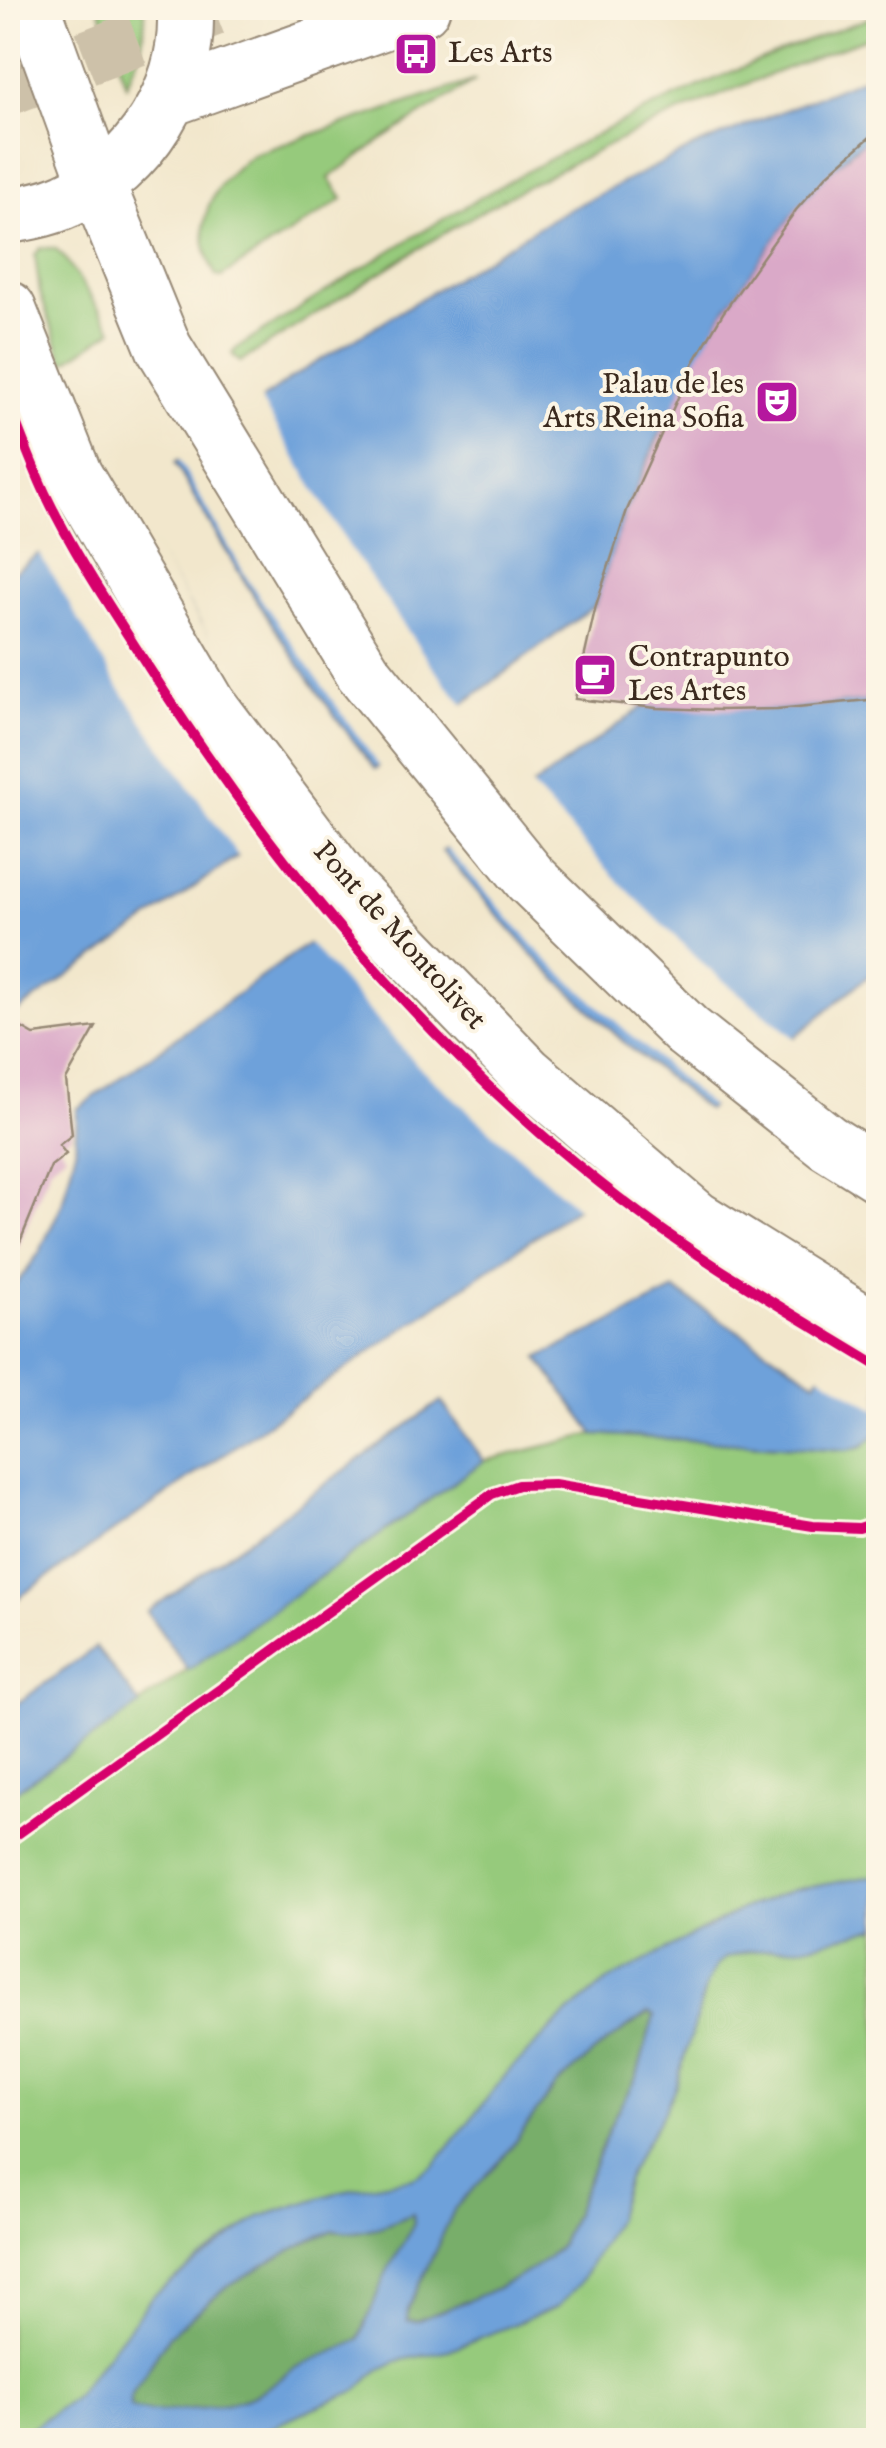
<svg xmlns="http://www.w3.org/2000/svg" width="886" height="2448" font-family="'IM FELL English',serif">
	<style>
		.green { fill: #96ca7b; stroke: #687a4c; stroke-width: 2.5 }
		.forest { fill: #78ae6b; stroke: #5a6c44; stroke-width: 2.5 }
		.water { fill: #6ea1da; stroke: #54667c; stroke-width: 2.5; fill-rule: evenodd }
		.pier { fill: #f2e7cc }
		.building { fill: #daa9c8 }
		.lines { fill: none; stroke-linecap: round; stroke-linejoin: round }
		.highway-tunnel { stroke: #cdc1a9; stroke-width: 55; stroke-dasharray: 55 28; stroke-linecap: butt }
		.major-casing { stroke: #968875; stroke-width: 59 }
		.major { stroke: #fff; stroke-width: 55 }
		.cycleway-casing { stroke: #fcf5e5; stroke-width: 16 }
		.cycleway { stroke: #d6006c; stroke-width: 10 }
		.labels { text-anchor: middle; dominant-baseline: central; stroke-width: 8; stroke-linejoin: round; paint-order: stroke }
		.poi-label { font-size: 30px; fill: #3b2a1e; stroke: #fcf5e5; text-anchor: start }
		.street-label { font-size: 30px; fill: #3b2a1e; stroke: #fcf5e5 }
	</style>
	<rect width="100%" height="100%" fill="#fcf5e5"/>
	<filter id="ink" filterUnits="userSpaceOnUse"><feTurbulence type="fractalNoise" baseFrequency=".01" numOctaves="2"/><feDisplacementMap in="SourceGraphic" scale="20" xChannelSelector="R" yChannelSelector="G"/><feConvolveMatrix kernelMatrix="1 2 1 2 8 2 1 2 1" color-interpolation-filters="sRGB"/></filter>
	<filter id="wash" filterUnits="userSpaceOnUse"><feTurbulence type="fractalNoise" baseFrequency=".0048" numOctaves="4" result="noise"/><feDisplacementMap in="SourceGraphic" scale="40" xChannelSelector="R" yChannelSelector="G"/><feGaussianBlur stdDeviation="2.25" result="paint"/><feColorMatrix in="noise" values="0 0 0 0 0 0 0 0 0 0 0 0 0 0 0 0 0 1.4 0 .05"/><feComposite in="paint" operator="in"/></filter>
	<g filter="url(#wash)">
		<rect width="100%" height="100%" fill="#f2e7cc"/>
		<!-- green -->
		<path class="green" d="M99,8H145C146,36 138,59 126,85Z
			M878,15V34C766,74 657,119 551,174C443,228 342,298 240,362L232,354L236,349C343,280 450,211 563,152C664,98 771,53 878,15Z
			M476,80L380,141L329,178L343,199L221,277L216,276C189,225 210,184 254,154Z
			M41,248H55L64,257L113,330L64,363L40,293L35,255Z
			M878,1433V2440H8V1796L484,1461L594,1434L848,1450L863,1446Z"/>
		<!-- forest -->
		<path class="forest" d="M649,2013L654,2016L637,2076L614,2117L561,2244C528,2282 462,2302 416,2321H407L408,2309L455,2208L502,2159L557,2084L607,2042Z
			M413,2214L414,2223L359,2340C340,2350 321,2357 301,2365C284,2373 271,2388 254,2395C231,2405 152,2418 130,2407V2397L169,2335L229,2285L310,2240L334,2230L355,2232L380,2227Z"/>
		<!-- water -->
		<path class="water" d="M878,72V132L852,151L796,210L723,313L656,442L627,510L596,605L375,769C299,672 235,570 175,463L291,378L556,216L694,147Z
			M122,494L266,733L319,799L17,1012L8,1010V576Z
			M878,699V968L707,1110L627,1045L540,963L442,851L643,707L777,709Z
			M380,892L472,996L652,1155L8,1605V1295L39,1253L62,1204L75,1153L77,1109Z
			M878,1286V1433L863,1446L848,1450L594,1434L538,1358L675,1290L816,1382Z
			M441,1401L484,1461L188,1670L147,1612Z
			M96,1647L140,1705L8,1796V1710Z
			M878,1875V1928L806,1946L750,1951L725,1958L716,1966L707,1983L676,2085L664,2112L629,2172L615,2220L579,2284L557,2307L449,2350L397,2361L377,2371L358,2390L285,2420L249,2440H14L73,2398L154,2295L259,2217L342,2191L413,2178L434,2166L508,2072L569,2012L606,1982L745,1908L793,1890ZM648,2013L654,2016L637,2076L614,2117L561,2244C528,2282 462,2302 416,2321H407L408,2309L455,2208L502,2159L557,2084L607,2042ZM413,2214L414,2223L385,2275L359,2340C340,2350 320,2357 301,2365C284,2373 271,2388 254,2395C231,2405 152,2418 130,2407V2397L169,2335L229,2285L310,2240L334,2230L355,2232L380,2227Z"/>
		<!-- pier -->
		<path class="pier" d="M258,396L350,548L434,669L466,708L382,770L250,583L176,455Z
			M122,489L197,617L270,730L324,798L322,803L241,860L116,683L37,549Z
			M528,783L618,881L705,966L798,1041L715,1110L545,958L443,844Z
			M377,888L475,992L656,1158L581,1211L418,1066L305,939Z
			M872,1285L878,1289V1410L817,1373Z"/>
		<g id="blocks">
			<!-- building -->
			<path class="building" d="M878,130V699L777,709L721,710L656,708L575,699L596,605L627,510L694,362L723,313L796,210L827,175Z
				M8,1020L34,1035L96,1027L66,1080L72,1135L59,1145L66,1154L51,1166L8,1271Z"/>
		</g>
	</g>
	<g filter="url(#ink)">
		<use href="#blocks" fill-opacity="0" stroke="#968875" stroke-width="2.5"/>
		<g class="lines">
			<!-- highway-tunnel -->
			<path class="highway-tunnel" d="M8,88L216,8"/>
			<defs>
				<path id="major" d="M33,8L97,184L164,348L363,672L530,878L687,1031L827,1142L878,1174
					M168,99L422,8
					M8,216C28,212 48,209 67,200C140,168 191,87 185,8
					M8,309L74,475L208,704L348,889L527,1074L695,1218L878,1332"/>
			</defs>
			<!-- major casing -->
			<use href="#major" class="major-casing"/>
			<!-- major -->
			<use href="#major" class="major"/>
			<defs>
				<path id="cycleway" d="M8,402C20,432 31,463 45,493C74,554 113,612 149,668C286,881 454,1081 661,1229C731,1279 806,1322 878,1366
					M8,1841L492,1494L518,1485L554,1484L813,1526L859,1528L878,1522"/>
			</defs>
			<!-- cycleway casing -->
			<use href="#cycleway" class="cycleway-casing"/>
			<!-- cycleway -->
			<use href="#cycleway" class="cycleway"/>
		</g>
	</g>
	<!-- icons -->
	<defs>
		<symbol id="bus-square" viewBox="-11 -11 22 22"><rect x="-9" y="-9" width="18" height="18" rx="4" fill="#b5179e" stroke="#fcf5e5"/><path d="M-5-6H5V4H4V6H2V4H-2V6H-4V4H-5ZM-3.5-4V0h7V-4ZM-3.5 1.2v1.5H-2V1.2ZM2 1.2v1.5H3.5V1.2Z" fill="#fff"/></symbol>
		<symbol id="theatre-square" viewBox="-11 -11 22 22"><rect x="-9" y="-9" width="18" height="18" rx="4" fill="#b5179e" stroke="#fcf5e5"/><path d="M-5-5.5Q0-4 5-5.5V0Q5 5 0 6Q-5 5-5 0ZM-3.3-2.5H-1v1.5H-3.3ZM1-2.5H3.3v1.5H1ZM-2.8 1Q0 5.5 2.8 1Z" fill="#fff"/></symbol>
		<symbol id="cafe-square" viewBox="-11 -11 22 22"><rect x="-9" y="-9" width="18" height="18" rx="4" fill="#b5179e" stroke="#fcf5e5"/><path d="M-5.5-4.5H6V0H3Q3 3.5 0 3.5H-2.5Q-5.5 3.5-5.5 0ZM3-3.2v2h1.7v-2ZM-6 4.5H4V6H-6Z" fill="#fff"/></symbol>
	</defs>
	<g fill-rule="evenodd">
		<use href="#bus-square" x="391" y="29" width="50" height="50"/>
		<use href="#theatre-square" x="752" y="377" width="50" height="50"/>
		<use href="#cafe-square" x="570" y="650" width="50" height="50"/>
	</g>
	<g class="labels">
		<!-- poi labels -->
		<g class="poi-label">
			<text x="448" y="54">Les Arts</text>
			<text x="744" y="385" text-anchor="end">Palau de les<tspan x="744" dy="34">Arts Reina Sofia</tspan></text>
			<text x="628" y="658">Contrapunto<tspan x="628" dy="34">Les Artes</tspan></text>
		</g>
		<!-- street labels -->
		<g class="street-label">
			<text transform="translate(399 936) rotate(48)">Pont de Montolivet</text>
		</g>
	</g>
	<!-- margin -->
	<rect width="886" height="2448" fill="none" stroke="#fcf5e5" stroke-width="40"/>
</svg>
